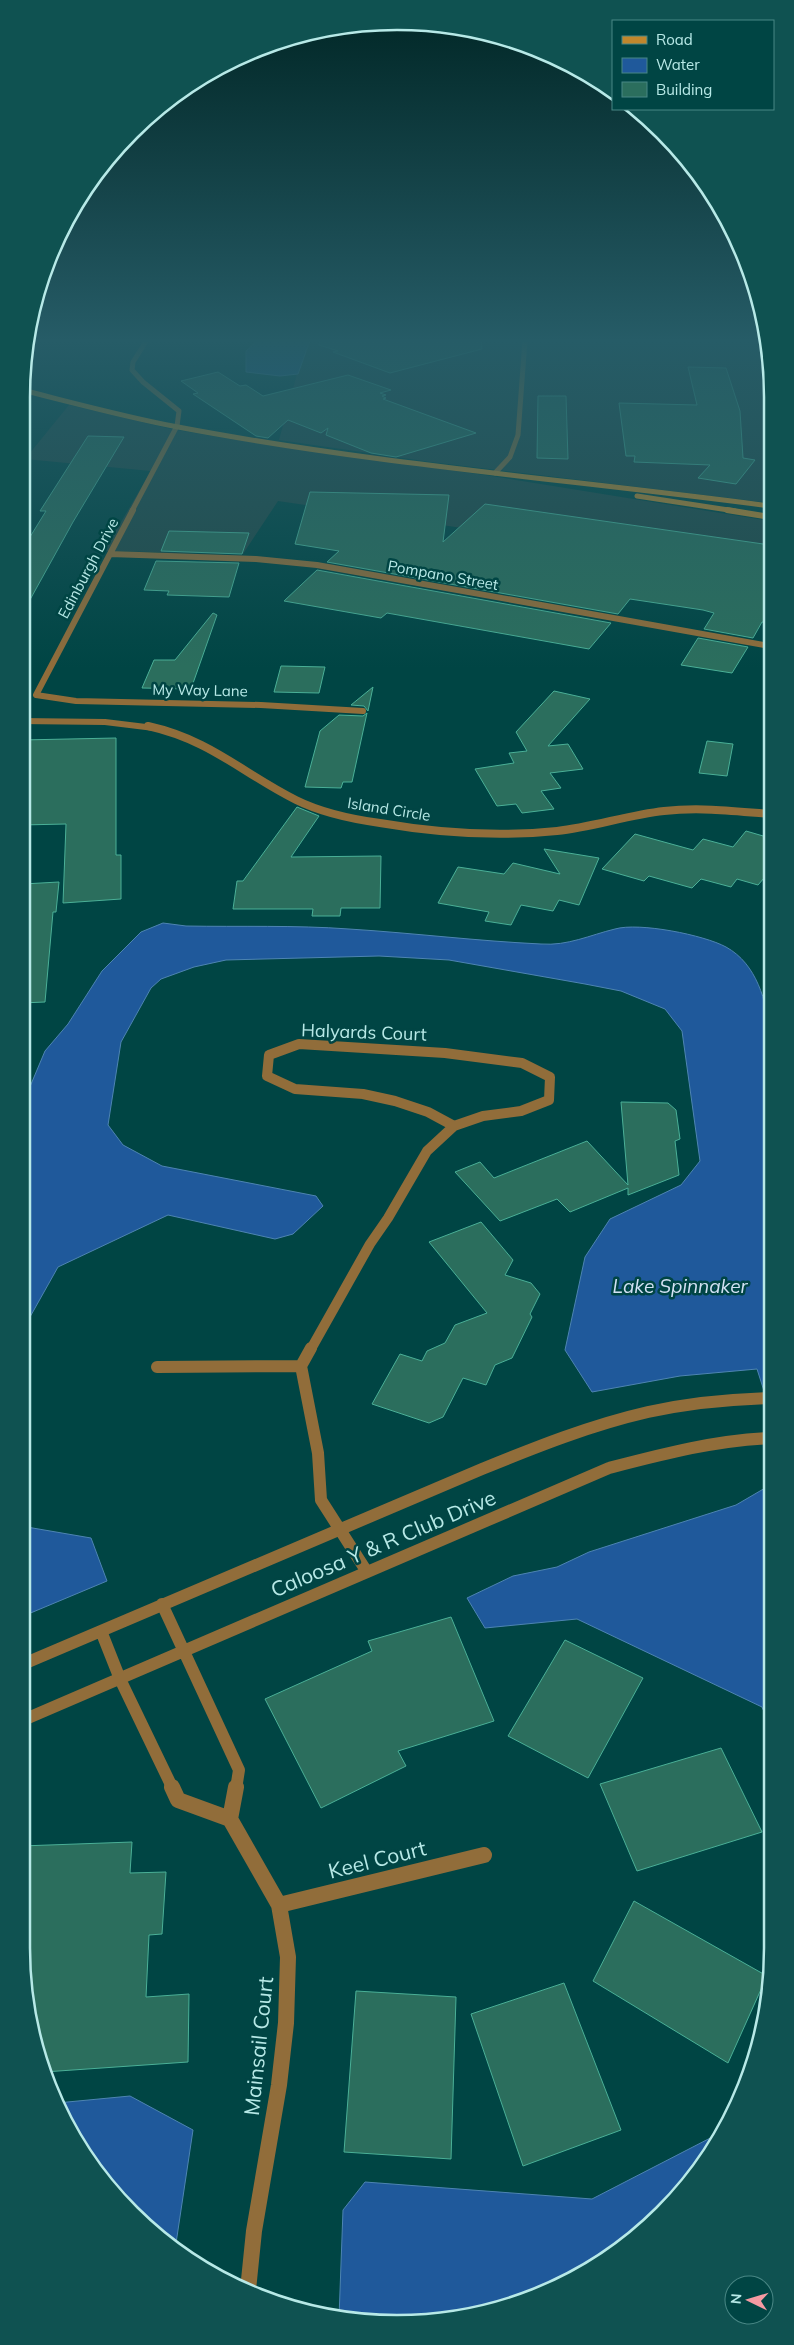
<svg xmlns="http://www.w3.org/2000/svg" width="794" height="2345" font-family="Mulish,sans-serif">
	<style>
		.built { fill: #224a49 }
		.water { fill: #1f599b; stroke: #4d84b2 }
		.building { fill: #2b6e5d; stroke: #4ab097 }
		.lines { fill: none; stroke-linecap: round; stroke-linejoin: round }
		.street-far5 { stroke: #916d3a; stroke-width: 5 }
		.street-far4 { stroke: #916d3a; stroke-width: 6 }
		.street-far3 { stroke: #916d3a; stroke-width: 8 }
		.street-far2 { stroke: #916d3a; stroke-width: 10 }
		.street-far1 { stroke: #916d3a; stroke-width: 12 }
		.street { stroke: #916d3a; stroke-width: 16 }
		.secondary-far1 { stroke: #c1872d; stroke-width: 5 }
		.secondary { stroke: #c1872d; stroke-width: 6 }
		.labels { text-anchor: middle; dominant-baseline: central; stroke-width: 5; stroke-linejoin: round; paint-order: stroke }
		.far-street-label { font-size: 15px; fill: #b7e9e7; stroke: #004544 }
		.street-label { font-size: 18px; fill: #b7e9e7; stroke: #004544 }
		.water-label { font-size: 19px; font-style: italic; fill: #d3e2f5; stroke: #004544 }
		.near-street-label { font-size: 21px; fill: #b7e9e7; stroke: #004544 }
		.rim { fill: none; stroke: #b7e9e7; stroke-width: 2.5 }
	</style>
	<rect width="100%" height="100%" fill="#004544"/>
	<!-- built -->
	<path class="built" d="M310,340H767L769,348L770,503L431,462L279,440L297,374Z
		M69,405L171,429L224,438L491,476L770,521V573L278,501L243,554L104,551L151,471L25,459Z"/>
	<!-- water -->
	<path class="water" d="M258,340H310L298,374L280,376L246,372V351Z
		M163,923L186,926C240,927 295,925 349,929C413,933 477,941 541,944C568,946 590,935 615,929C639,922 704,935 726,947C757,964 766,1001 771,1034L772,1416L757,1369L680,1376L592,1392L565,1350L585,1257L610,1219L681,1185L700,1161L682,1031L665,1009L621,991L585,984L449,960L379,956L226,960L194,967L161,979L151,988L121,1042L108,1125L123,1145L162,1166L316,1196L323,1206L293,1234L275,1239L168,1215L58,1267L21,1333V1108L45,1051L68,1024L102,971L141,932Z
		M772,1484V1730L762,1707L577,1619L485,1628L467,1598L513,1576L557,1567L589,1552L736,1505Z
		M21,1526L91,1538L107,1581L21,1617Z
		M130,2096L193,2130L175,2250L115,2196L57,2103Z
		M720,2133L709,2157L663,2213L606,2260L494,2311L422,2323L348,2321L339,2318L343,2210L365,2182L592,2199Z"/>
	<!-- building -->
	<path class="building" d="M320,340H481L482,349L390,373L333,352L338,351L319,345Z
		M688,367L726,368L740,411L743,458L755,460L736,484L698,478L710,465L634,462L635,456H626L619,403L697,405Z
		M218,372L240,386L246,385L263,396L348,375L391,390L380,393L386,395L382,396L386,398L383,399L476,433L396,457L371,453L326,435L328,428L321,433L288,420L268,438L256,436L193,394L198,393L181,381Z
		M538,396H566L568,459L537,458Z
		M88,436L124,437L73,522L21,616V545H25L46,511H40Z
		M310,492L449,495L443,542L485,504L770,545V623L762,622L753,638L704,629L714,613L703,610L630,599L618,614L327,562L339,551L295,544Z
		M169,531L249,533L242,554L161,551Z
		M156,561L239,563L229,597L167,595L169,591L144,590Z
		M317,570L611,623L589,649L387,613L381,618L284,601Z
		M213,613L217,615L191,689L142,688L154,660H175Z
		M698,638L748,647L732,673L681,665Z
		M281,666L325,667L319,693L274,692Z
		M373,687L368,711L364,706L351,705Z
		M554,691L590,699L548,746L568,744L583,769L550,773L561,788L541,791L554,809L522,813L516,804L497,806L475,769L514,763L509,753L527,751L516,732Z
		M367,713L352,782H343L341,788L305,787L320,731L339,715L363,716Z
		M116,738V855H121V899L63,903L66,824L21,825V740Z
		M707,741L733,744L727,776L699,773Z
		M297,807L319,816L291,857L381,856L380,908H341L340,916H312L313,909H233L237,881H243Z
		M746,831L770,838L771,870L758,885L737,879L731,887L701,879L692,888L649,876L644,881L602,869L635,834L693,850L703,839L733,847Z
		M544,849L599,858L579,905L559,900L553,911L521,905L511,925L485,921L489,912L438,903L458,867L504,874L513,863L560,874Z
		M59,882L56,912H53L45,1002L21,1003L23,884Z
		M621,1102L668,1103L676,1110L680,1139L675,1141L679,1175L628,1195V1188L570,1212L557,1199L500,1221L455,1172L480,1162L494,1178L587,1141L628,1185Z
		M481,1222L513,1260L505,1275L531,1283L540,1294L530,1314L532,1317L512,1358L495,1365L486,1385L463,1378L443,1417L429,1423L372,1404L400,1354L422,1361L427,1351L445,1343L455,1325L487,1313L429,1242Z
		M451,1617L494,1721L398,1751L406,1766L321,1808L265,1699L372,1651L368,1641Z
		M565,1640L643,1678L588,1778L508,1736Z
		M721,1748L762,1832L637,1871L600,1784Z
		M132,1842L130,1873L166,1872L162,1934L149,1935L146,1997L189,1994L188,2062L44,2072L28,2021L21,1948V1846Z
		M634,1901L767,1976L728,2063L593,1981Z
		M564,1983L621,2130L523,2166L471,2014Z
		M356,1991L456,1997L451,2159L344,2152Z"/>
	<g class="lines">
		<!-- street-far5 -->
		<path class="street-far5" d="M495,473L510,457L518,435L525,340
			M132,511L177,426L179,411L143,382L132,370L133,362L147,340"/>
		<!-- street-far4 -->
		<path class="street-far4" d="M133,510L36,695L76,701L261,705L363,711
			M110,554L256,559L317,565L770,646
			M21,721L105,722L154,728"/>
		<!-- street-far3 -->
		<path class="street-far3" d="M148,726C211,740 242,773 296,800C322,813 351,819 380,823C438,833 498,837 557,831C593,827 628,815 664,811C699,807 735,811 770,814"/>
		<!-- street-far2 -->
		<path class="street-far2" d="M299,1044L445,1053L522,1063L550,1077L549,1100L521,1111L483,1116L454,1126L428,1112L395,1101L363,1094L295,1089L267,1076L269,1055Z
			M311,1349L370,1244L388,1218L427,1151L454,1126"/>
		<!-- street-far1 -->
		<path class="street-far1" d="M311,1348L301,1366L318,1453L321,1500L367,1572
			M157,1367L301,1366
			M162,1604L239,1770L236,1789
			M101,1631L120,1679L173,1789
			M21,1665L482,1469C536,1447 591,1425 648,1412C689,1403 730,1399 772,1398
			M21,1721L609,1468C663,1454 716,1440 772,1438"/>
		<!-- street -->
		<path class="street" d="M172,1787L178,1800L230,1819
			M236,1787L230,1819L279,1905L288,1957L286,2023L279,2085L254,2231L248,2290
			M279,1905L484,1855"/>
		<!-- secondary-far1 -->
		<path class="secondary-far1" d="M22,390C74,403 125,417 178,427C373,464 573,480 770,506
			M637,496L735,511"/>
		<!-- secondary -->
		<path class="secondary" d="M727,510L770,517"/>
	</g>
	<!-- sky -->
	<linearGradient id="sky" x2="0" y2="1"><stop stop-color="#002625"/><stop offset="0.51" stop-color="#265c67"/><stop offset="1" stop-color="#265c67" stop-opacity="0"/></linearGradient>
	<rect width="794" height="668" fill="url(#sky)"/>
	<g class="labels">
		<!-- far-street labels -->
		<g class="far-street-label">
			<text transform="translate(88 568) rotate(-62)">Edinburgh Drive</text>
			<text transform="translate(443 575) rotate(10)">Pompano Street</text>
			<text transform="translate(200 690) rotate(1)">My Way Lane</text>
			<text transform="translate(389 809) rotate(9)">Island Circle</text>
		</g>
		<!-- street labels -->
		<g class="street-label">
			<text transform="translate(364 1032) rotate(2)">Halyards Court</text>
		</g>
		<!-- water labels -->
		<g class="water-label">
			<text x="680" y="1286">Lake Spinnaker</text>
		</g>
		<!-- near-street labels -->
		<g class="near-street-label">
			<text transform="translate(383 1543) rotate(-23)">Caloosa Y &amp; R Club Drive</text>
			<text transform="translate(377 1859) rotate(-14)">Keel Court</text>
			<text transform="translate(258 2046) rotate(-84)">Mainsail Court</text>
		</g>
	</g>
	<!-- crop -->
	<path d="M0 0H794V2345H0ZM397 30H397A367 367 0 0 1 764 397V1948A367 367 0 0 1 397 2315H397A367 367 0 0 1 30 1948V397A367 367 0 0 1 397 30Z" fill="#0f5251" fill-rule="evenodd"/>
	<path class="rim" d="M397 30H397A367 367 0 0 1 764 397V1948A367 367 0 0 1 397 2315H397A367 367 0 0 1 30 1948V397A367 367 0 0 1 397 30Z"/>
	<!-- legend -->
	<rect x="612" y="20" width="162" height="90" fill="#004544" stroke="#498785"/>
	<rect x="622" y="36" width="25" height="8" fill="#c1872d" stroke="#498785"/>
	<text x="656" y="45" font-size="15" fill="#b7e9e7">Road</text>
	<rect x="622" y="58" width="25" height="15" fill="#1f599b" stroke="#498785"/>
	<text x="656" y="70" font-size="15" fill="#b7e9e7">Water</text>
	<rect x="622" y="82" width="25" height="15" fill="#2b6e5d" stroke="#498785"/>
	<text x="656" y="95" font-size="15" fill="#b7e9e7">Building</text>
	<!-- north arrow -->
	<g transform="translate(749 2300) rotate(275)"><circle r="24" fill="#004544" stroke="#498785"/>
	<path d="M0-4L9 19L0 12L-9 19Z" fill="#f49aa2"/>
	<text y="-8" font-size="14" font-weight="bold" text-anchor="middle" fill="#b7e9e7">N</text>
	</g>
</svg>
